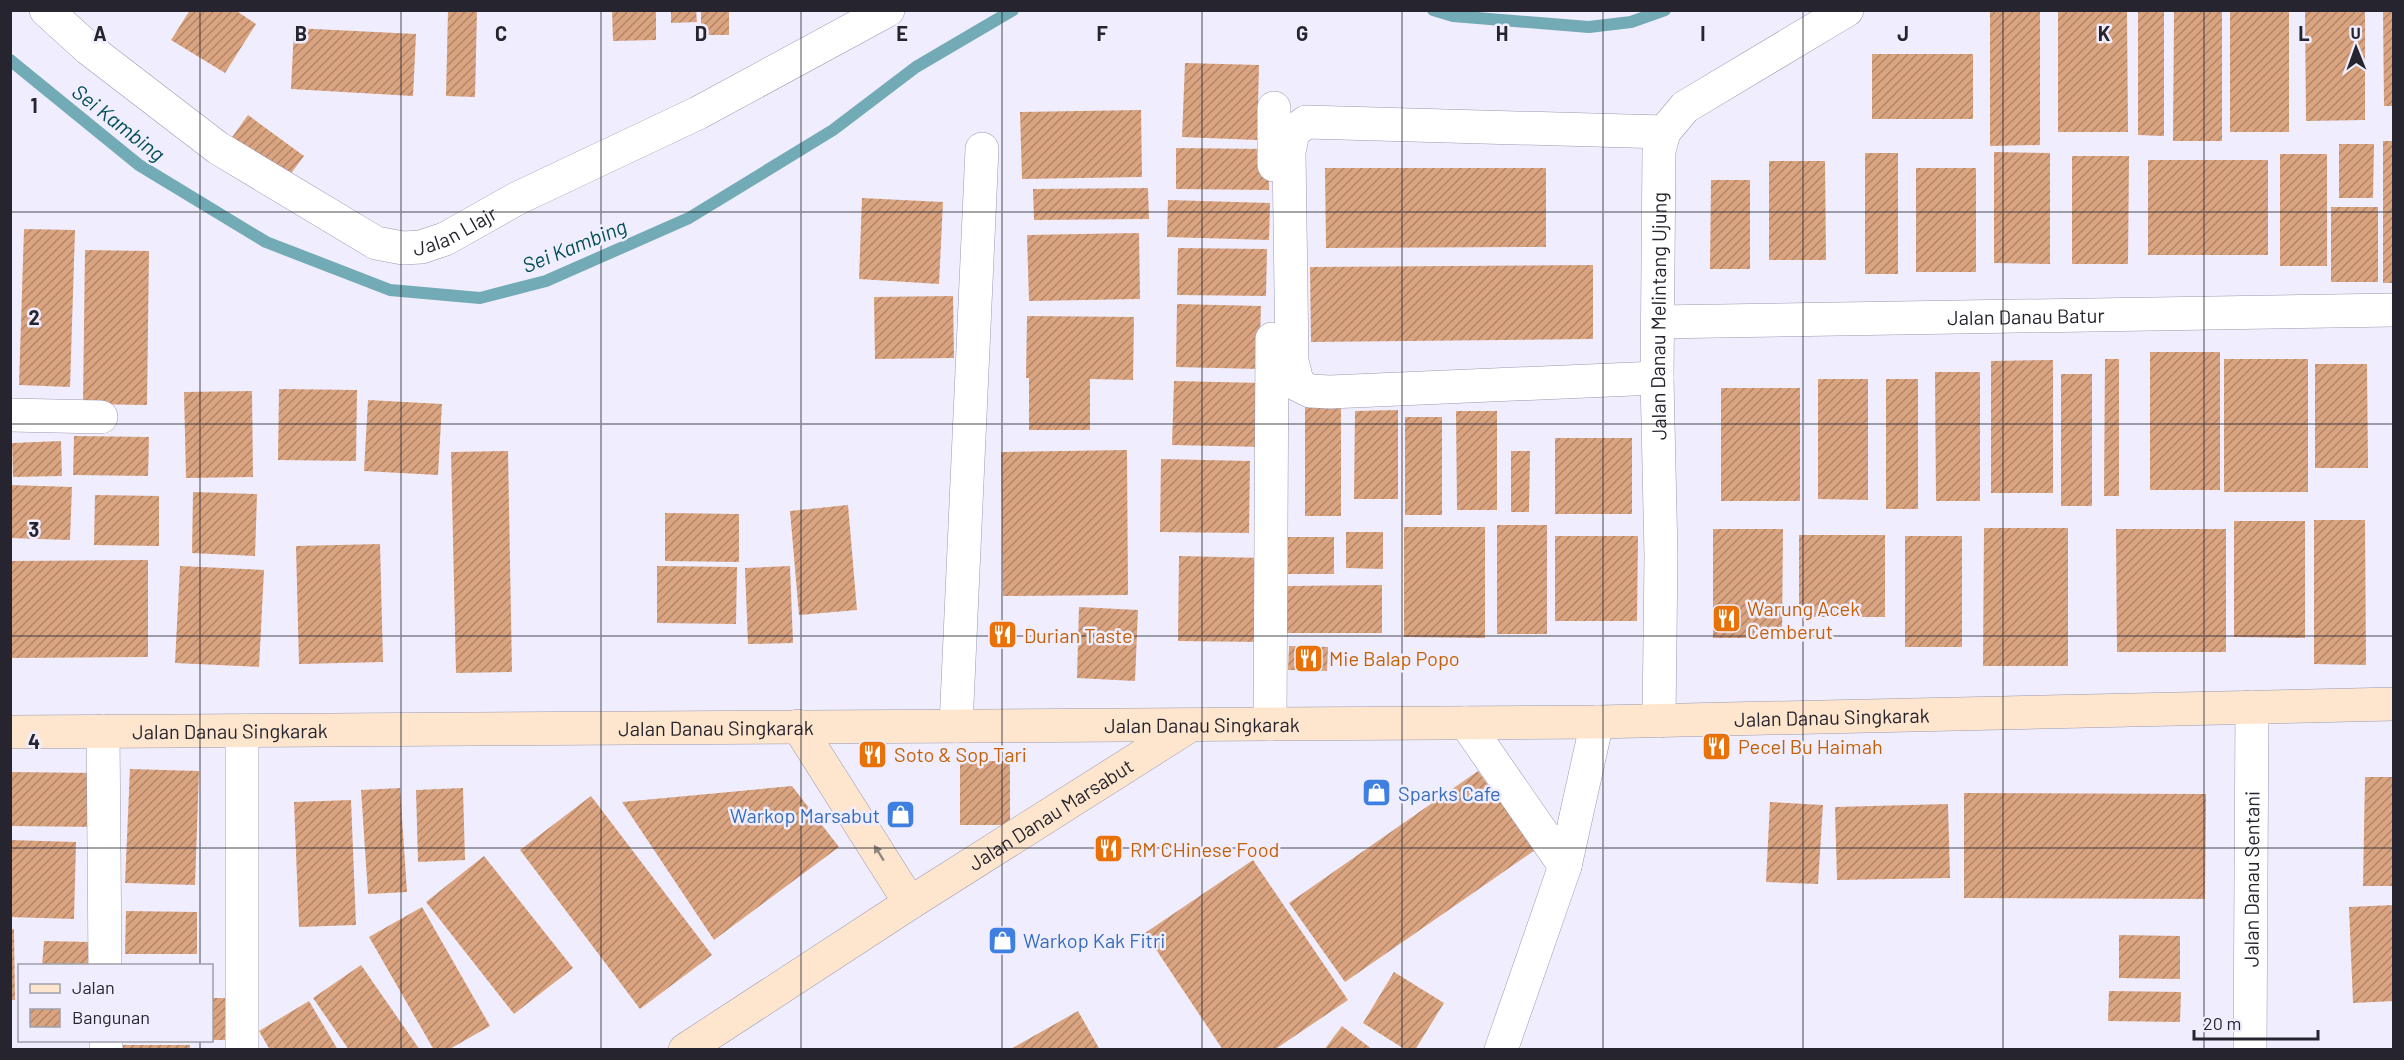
<svg xmlns="http://www.w3.org/2000/svg" width="2404" height="1060" font-family="Barlow,sans-serif">
	<style>
		.lines { fill: none; stroke-linecap: round; stroke-linejoin: round }
		.stream { stroke: #72aab5; stroke-width: 12 }
		.building { fill: url(#building-hatch) }
		.street-casing { stroke: #9b98b1; stroke-width: 34 }
		.secondary-casing { stroke: #9b98b1; stroke-width: 34 }
		.street { stroke: #fff; stroke-width: 33 }
		.secondary { stroke: #fee6ce; stroke-width: 33 }
		.oneway { fill: #92867e }
		.grid { fill: none; stroke: #26252f; stroke-width: 1.5; stroke-opacity: 0.55 }
		.labels { text-anchor: middle; dominant-baseline: central; stroke-width: 5; stroke-linejoin: round; paint-order: stroke }
		.street-label { font-size: 20px; fill: #26252f; stroke: #f0eefe }
		.food-label { font-size: 20px; fill: #c56008; stroke: #f0eefe; text-anchor: start }
		.shop-label { font-size: 20px; fill: #366cbe; stroke: #f0eefe; text-anchor: start }
		.water-label { font-size: 21px; font-style: italic; fill: #024e57; stroke: #f0eefe }
		.grid-label { font-size: 20px; text-anchor: middle; font-weight: bold; fill: #26252f; stroke: #f0eefe; stroke-width: 5; stroke-linejoin: round; paint-order: stroke }
	</style>
	<defs>
		<pattern id="building-hatch" width="6" height="6" patternUnits="userSpaceOnUse" patternTransform="scale(1.5)"><rect width="6" height="6" fill="#daa481"/><path d="M-1 1l2-2M0 6l6-6M5 7l2-2" fill="none" stroke="#b1856a"/></pattern>
	</defs>
	<rect width="100%" height="100%" fill="#f0eefe"/>
	<g class="lines">
		<!-- stream -->
		<path class="stream" d="M1433,10L1453,16L1589,27L1631,22L1665,10
			M10,60L139,165L266,242L390,290L480,298L546,281L689,218L833,130L916,67L1013,10"/>
	</g>
	<!-- building -->
	<path class="building" d="M190,10H235L256,24L225,73L171,40Z
		M448,10H477L475,97L446,96Z
		M612,10H656V40L613,41Z
		M671,10H696L697,22L671,23Z
		M701,10H729V35H701Z
		M1990,10H2040V145L1990,146Z
		M2058,10H2127L2128,132H2058Z
		M2138,10H2164V136L2138,135Z
		M2174,10H2222V141H2173Z
		M2230,10H2289V132H2230Z
		M2305,10H2365V120L2306,121Z
		M2383,10H2394V106H2384Z
		M294,28L416,34L413,96L291,89Z
		M1872,54H1973V119H1872Z
		M1185,63L1259,65L1257,140L1182,137Z
		M1141,110L1142,177L1022,179L1020,112Z
		M248,115L304,156L286,180L230,140Z
		M2383,141H2394V283H2383Z
		M2339,144H2374L2373,198H2339Z
		M1176,148L1269,149V190L1176,189Z
		M1994,152L2050,153V264L1994,263Z
		M1865,153H1898V274H1865Z
		M2280,154H2327V266H2280Z
		M2072,156H2129L2128,264H2072Z
		M2148,160H2268V255H2148Z
		M1769,161H1825L1826,260H1769Z
		M1325,168H1546V247L1326,248Z
		M1916,168H1976V272H1916Z
		M1711,180H1750V269H1710Z
		M1148,188L1149,219L1034,220L1033,189Z
		M862,198L943,202L939,284L859,279Z
		M1168,200L1270,203L1269,240L1167,237Z
		M2331,207H2378V282H2331Z
		M24,229L75,230L70,387L19,385Z
		M1139,233L1140,299L1029,301L1027,235Z
		M1178,248L1267,249L1266,296L1177,295Z
		M85,250L149,251L147,405L83,404Z
		M1593,265V339L1311,342L1310,267Z
		M953,296L954,358L875,359L874,297Z
		M1177,304L1261,306L1259,369L1176,367Z
		M1027,316L1134,317L1133,380L1090,379V430H1029V378H1026Z
		M2150,352H2220V490H2150Z
		M2105,359H2119V496H2104Z
		M2224,359H2308V492H2224Z
		M2053,360V493H1991V361Z
		M2315,364H2367L2368,468H2315Z
		M1935,372H1980V501H1936Z
		M2061,374H2092V506H2061Z
		M1818,379H1868V500L1818,499Z
		M1886,379H1918V509H1886Z
		M1174,381L1264,383L1262,447L1172,445Z
		M1721,388H1800V501H1721Z
		M279,389L357,390L356,461L278,460Z
		M252,391L253,477L186,478L184,392Z
		M368,400L442,404L438,475L364,471Z
		M1305,405H1341V516H1305Z
		M1398,410V499H1354L1355,411Z
		M1456,411H1497V510H1457Z
		M1405,417H1442V515H1405Z
		M74,436L149,437L148,476L73,475Z
		M1555,438H1632V514H1555Z
		M61,441L62,476L13,477L12,443Z
		M1127,450L1128,595L1003,596L1001,452Z
		M508,451L512,672L456,673L451,452Z
		M1511,451H1530L1529,512H1511Z
		M1161,459L1250,461L1249,533L1160,532Z
		M10,485L72,487L70,540L10,538Z
		M193,492L257,494L255,556L192,553Z
		M95,495L159,496V546L94,545Z
		M848,505L857,610L799,615L790,511Z
		M665,513L739,514V562L665,561Z
		M2314,520H2365L2366,665L2314,664Z
		M2234,521H2305V638L2234,637Z
		M1497,525H1547V634H1497Z
		M1404,527H1485V638L1404,637Z
		M1984,528H2068V666H1983Z
		M1713,529H1783L1782,638H1713Z
		M2116,529H2226V652H2117Z
		M1346,532H1383V569L1346,568Z
		M1799,535H1885V617H1799Z
		M1555,536H1638L1637,621H1555Z
		M1905,536H1962V647H1905Z
		M1288,537H1334V574H1288Z
		M380,544L383,662L299,664L296,546Z
		M1179,556L1263,558L1262,642L1178,641Z
		M148,560V657L10,658V561Z
		M180,566L264,570L259,667L175,663Z
		M657,566L737,567L736,624L657,623Z
		M790,566L793,643L748,644L745,568Z
		M1382,585V633H1287V586Z
		M1079,607L1138,610L1135,681L1077,678Z
		M1289,646L1328,647L1327,671L1288,670Z
		M960,761H1010V825H960Z
		M130,769L199,771L195,885L125,883Z
		M1478,771L1535,850L1345,982L1289,903Z
		M10,772L98,773V827L10,826Z
		M2365,777H2394V886H2363Z
		M792,786L839,847L714,940L622,802Z
		M400,788L407,892L368,894L361,790Z
		M463,788L465,860L418,862L416,790Z
		M1964,793L2206,794L2205,899L1964,898Z
		M591,796L712,955L640,1009L520,850Z
		M351,800L356,925L299,927L294,802Z
		M1770,802L1823,805L1818,884L1766,882Z
		M1948,804L1950,878L1837,880L1835,807Z
		M10,840L76,842L74,919L10,917Z
		M484,856L573,968L514,1014L426,902Z
		M1253,860L1348,1000L1274,1050H1223L1145,933Z
		M2394,905V1001L2353,1003L2349,907Z
		M422,907L490,1026L448,1050H434L369,937Z
		M126,911L197,912V954H125Z
		M10,929H14L15,1000H10Z
		M2119,935L2180,936V979L2119,978Z
		M44,941L91,942L90,966H42Z
		M361,965L420,1050H349L313,998Z
		M1394,972L1444,1003L1415,1050H1406L1363,1023Z
		M2109,991L2181,992L2180,1022L2108,1021Z
		M212,998H230V1040H212Z
		M309,1001L338,1050H270L259,1031Z
		M1078,1011L1100,1050H1009Z
		M1342,1026L1373,1050H1324Z
		M113,1045H190V1050H113Z"/>
	<g class="lines">
		<defs>
			<g id="street">
				<path id="s1" d="M46,10L89,49L218,148L376,243L403,248L421,247L445,239L518,198L698,113L888,10"/>
				<path d="M1274,165V108"/>
				<path id="s2" d="M1658,322L2394,310"/>
				<path d="M1657,378L1330,392L1310,391L1298,385L1292,361L1289,152L1293,132L1306,122L1664,132"/>
				<path d="M10,415L101,417"/>
				<path id="s3" d="M1659,721L1661,555L1657,378L1659,151L1664,132L1685,107L1847,10"/>
				<path d="M1466,723L1565,866"/>
				<path d="M1270,724L1272,339"/>
				<path d="M956,726L982,149"/>
				<path d="M103,731L105,966"/>
				<path d="M242,731V1050"/>
				<path d="M106,1040V1050"/>
				<path d="M1501,1050L1565,866L1597,722"/>
				<path id="s4" d="M2250,1050L2252,707"/>
			</g>
			<g id="secondary">
				<path d="M798,726L910,903"/>
				<path id="s5" d="M10,732L1597,722L2394,704"/>
				<path id="s6" d="M685,1050L910,903L1191,725"/>
			</g>
		</defs>
		<!-- street casing -->
		<use href="#street" class="street-casing"/>
		<!-- secondary casing -->
		<use href="#secondary" class="secondary-casing"/>
		<!-- street -->
		<use href="#street" class="street"/>
		<!-- secondary -->
		<use href="#secondary" class="secondary"/>
	</g>
	<!-- one-way arrows -->
	<defs><path id="oneway-solid" d="M-6-.8H1V-3.2L6.5 0L1 3.2V.8H-6Z" transform="scale(1.5)"/></defs>
	<use class="oneway" href="#oneway-solid" transform="translate(879 853) rotate(-122)"/>
	<!-- grid -->
	<path class="grid" d="M200,10V966M401,10V1050M601,10V1050M801,10V1050M1002,10V1050M1202,10V1050M1402,10V1050M1603,10V1050M1803,10V1050M2003,10V1050M2204,10V1050M10,212H2394M10,424H2394M10,636H2394M10,848H2394M200,1040V1050"/>
	<!-- icons -->
	<defs>
		<symbol id="restaurant-square" viewBox="-11 -11 22 22"><rect x="-9" y="-9" width="18" height="18" rx="4" fill="#e8710a" stroke="#f0eefe"/><path d="M-5-6h1v4h1v-4h1v4h1v-4h1v5L-1.5 .5V6h-2V.5L-5-1ZM5-6V6H3V1.5H1.5Q1.5-4 5-6Z" fill="#fff"/></symbol>
		<symbol id="shop-square" viewBox="-11 -11 22 22"><rect x="-9" y="-9" width="18" height="18" rx="4" fill="#3f7fe0" stroke="#f0eefe"/><path d="M-5-2.5h2.3a2.7 3.5 0 0 1 5.4 0H5L5.5 6h-11ZM-1.5-2.5h3a1.5 2.3 0 0 0-3 0Z" fill="#fff"/></symbol>
	</defs>
	<g fill-rule="evenodd">
		<use href="#restaurant-square" x="1710" y="602" width="33" height="33"/>
		<use href="#restaurant-square" x="986" y="618" width="33" height="33"/>
		<use href="#restaurant-square" x="1292" y="642" width="33" height="33"/>
		<use href="#restaurant-square" x="1700" y="730" width="33" height="33"/>
		<use href="#restaurant-square" x="856" y="738" width="33" height="33"/>
		<use href="#shop-square" x="1360" y="776" width="33" height="33"/>
		<use href="#shop-square" x="884" y="798" width="33" height="33"/>
		<use href="#restaurant-square" x="1092" y="832" width="33" height="33"/>
		<use href="#shop-square" x="986" y="924" width="33" height="33"/>
	</g>
	<g class="labels">
		<!-- street labels -->
		<g class="street-label">
			<text stroke="none"><textPath href="#s1" startOffset="488">Jalan Llajr</textPath></text>
			<text stroke="none"><textPath href="#s3" startOffset="405">Jalan Danau Melintang Ujung</textPath></text>
			<text stroke="none"><textPath href="#s2" startOffset="368">Jalan Danau Batur</textPath></text>
			<text stroke="none"><textPath href="#s5" startOffset="1822">Jalan Danau Singkarak</textPath></text>
			<text stroke="none"><textPath href="#s5" startOffset="1192">Jalan Danau Singkarak</textPath></text>
			<text stroke="none"><textPath href="#s5" startOffset="706">Jalan Danau Singkarak</textPath></text>
			<text stroke="none"><textPath href="#s5" startOffset="220">Jalan Danau Singkarak</textPath></text>
			<text stroke="none"><textPath href="#s6" startOffset="435">Jalan Danau Marsabut</textPath></text>
			<text stroke="none"><textPath href="#s4" startOffset="171">Jalan Danau Sentani</textPath></text>
		</g>
		<!-- food labels -->
		<g class="food-label">
			<text x="1747" y="608">Warung Acek<tspan x="1747" dy="23">Cemberut</tspan></text>
			<text x="1024" y="635">Durian Taste</text>
			<text x="1329" y="658">Mie Balap Popo</text>
			<text x="1738" y="746">Pecel Bu Haimah</text>
			<text x="894" y="754">Soto &amp; Sop Tari</text>
			<text x="1130" y="849">RM CHinese Food</text>
		</g>
		<!-- shop labels -->
		<g class="shop-label">
			<text x="1398" y="793">Sparks Cafe</text>
			<text x="880" y="815" text-anchor="end">Warkop Marsabut</text>
			<text x="1023" y="940">Warkop Kak Fitri</text>
		</g>
		<!-- water labels -->
		<g class="water-label">
			<text transform="translate(119 122) rotate(38)">Sei Kambing</text>
			<text transform="translate(574 245) rotate(-22)">Sei Kambing</text>
		</g>
	</g>
	<g class="grid-label">
		<text x="100" y="41">A</text>
		<text x="301" y="41">B</text>
		<text x="501" y="41">C</text>
		<text x="701" y="41">D</text>
		<text x="902" y="41">E</text>
		<text x="1102" y="41">F</text>
		<text x="1302" y="41">G</text>
		<text x="1502" y="41">H</text>
		<text x="1703" y="41">I</text>
		<text x="1903" y="41">J</text>
		<text x="2104" y="41">K</text>
		<text x="2304" y="41">L</text>
		<text x="34" y="113">1</text>
		<text x="34" y="325">2</text>
		<text x="34" y="537">3</text>
		<text x="34" y="749">4</text>
	</g>
	<!-- border -->
	<rect width="2404" height="1060" fill="none" stroke="#26252f" stroke-width="24"/>
	<!-- legend -->
	<rect x="18" y="964" width="195" height="78" fill="#f0eefe" stroke="#9f9eab" stroke-width="1.5"/>
	<rect x="30" y="984" width="30" height="9" fill="#fee6ce" stroke="#9f9eab" stroke-width="1.5"/>
	<text x="72" y="994" font-size="18" fill="#26252f">Jalan</text>
	<rect x="30" y="1009" width="30" height="18" fill="url(#building-hatch)" stroke="#9f9eab" stroke-width="1.5"/>
	<text x="72" y="1024" font-size="18" fill="#26252f">Bangunan</text>
	<!-- north arrow -->
	<g transform="translate(2356 48) rotate(359)" stroke="#f0eefe" stroke-width="4.5" paint-order="stroke">
	<path d="M0-4.5L10 22L0 15L-10 22Z" fill="#26252f"/>
	<text y="-9" font-size="16" font-weight="bold" text-anchor="middle" fill="#26252f">U</text>
	</g>
	<!-- scale -->
	<path d="M2194 1030v9h124v-9" fill="none" stroke="#26252f" stroke-width="3"/>
	<text x="2203" y="1030" font-size="18" fill="#26252f" stroke="#f0eefe" stroke-width="4.5" paint-order="stroke">20 m</text>
</svg>
